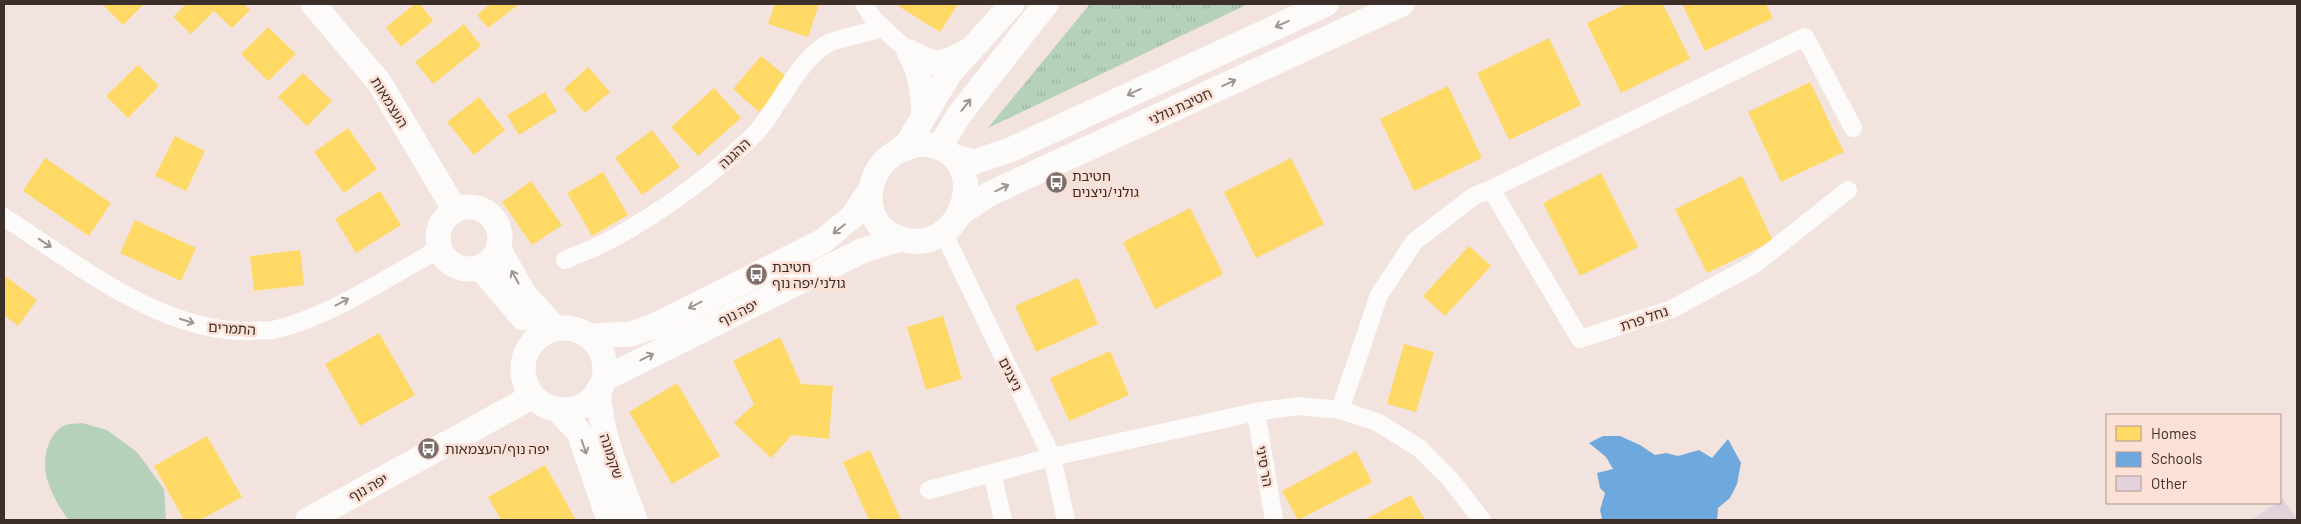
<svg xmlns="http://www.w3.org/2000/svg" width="2301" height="524" font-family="Barlow,'Noto Sans Hebrew',sans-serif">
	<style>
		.grass { fill: url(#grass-tufts) }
		.park { fill: #b6d1ba }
		.homes { fill: #ffd966 }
		.schools { fill: #6fa8dc }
		.building { fill: #e3d1dc }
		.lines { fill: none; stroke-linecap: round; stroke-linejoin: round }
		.street { stroke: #fdfbfa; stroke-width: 18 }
		.secondary { stroke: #fdfbfa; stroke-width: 25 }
		.oneway { stroke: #9c9592 }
		.labels { text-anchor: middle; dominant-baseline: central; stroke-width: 5; stroke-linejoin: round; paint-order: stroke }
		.street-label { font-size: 14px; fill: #3c2f2a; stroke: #fcdfd5 }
		.poi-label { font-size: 14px; fill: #3c2f2a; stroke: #fcdfd5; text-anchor: start }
	</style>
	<defs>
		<pattern id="grass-tufts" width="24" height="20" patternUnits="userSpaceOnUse" patternTransform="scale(1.25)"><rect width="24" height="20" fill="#b6d1ba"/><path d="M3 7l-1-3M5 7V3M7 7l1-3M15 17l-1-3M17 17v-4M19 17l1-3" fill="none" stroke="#9db4a0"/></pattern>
	</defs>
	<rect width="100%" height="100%" fill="#f3e3de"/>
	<!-- grass -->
	<path class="grass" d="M1090,4H1248L988,128Z"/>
	<!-- park -->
	<path class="park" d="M82,423L107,430L137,452L164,489L166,520H69C60,510 51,492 47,479C42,461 47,432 66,425C71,423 77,424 82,423Z"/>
	<!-- homes -->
	<path class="homes" d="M102,4H144L123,25Z
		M186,4H244L250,10L232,28L214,11L191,34L173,17Z
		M415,4H420L433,21L401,47L386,27Z
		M490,4H519L488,28L477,15Z
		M775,4H819L808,37L768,24Z
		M899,4H958L940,32L898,6Z
		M1626,4H1663L1690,59L1621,93L1587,23Z
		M1682,4H1766L1773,18L1705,51Z
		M464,24L481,46L433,84L415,62Z
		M268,27L296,54L268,81L241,54Z
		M1549,38L1581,105L1509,140L1477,73Z
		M761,56L788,78L759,112L733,89Z
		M138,65L159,86L128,118L106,96Z
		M588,67L610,92L585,113L564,89Z
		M303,73L332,101L307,126L278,97Z
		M1810,82L1844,152L1781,182L1748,112Z
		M1448,86L1482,158L1414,191L1380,119Z
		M714,88L741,118L698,156L671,127Z
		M545,92L557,111L519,135L507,115Z
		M479,97L505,130L474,155L447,122Z
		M348,128L377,169L344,193L314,152Z
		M652,130L680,167L642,195L615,158Z
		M175,136L205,151L186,191L155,176Z
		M45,158L111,203L89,236L23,191Z
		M1291,158L1324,224L1256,258L1224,192Z
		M603,172L628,215L592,236L567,193Z
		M1601,173L1638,247L1580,276L1543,203Z
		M1742,176L1773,241L1707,273L1675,209Z
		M531,181L562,225L532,245L502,202Z
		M380,191L401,225L356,253L335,219Z
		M1190,208L1223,274L1155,309L1123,242Z
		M135,220L196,248L181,281L120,253Z
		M1469,246L1491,266L1445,316L1423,296Z
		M300,250L304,285L254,291L250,256Z
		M5,276L37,300L18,326L4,315Z
		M1078,278L1098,324L1036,352L1015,306Z
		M943,316L962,379L926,390L907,327Z
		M379,333L415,395L360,426L325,364Z
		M780,337L801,384L833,386L829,439L792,435L771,458L734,423L754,404L733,361Z
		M1404,344L1434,352L1416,412L1387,404Z
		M1110,351L1129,395L1069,421L1050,378Z
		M677,383L720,456L672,484L629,412Z
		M207,436L242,497L200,520H184L154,466Z
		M870,450L901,520H869L843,462Z
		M1356,451L1372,482L1298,520L1282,491Z
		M545,465L576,520H501L488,497Z
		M1411,495L1425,520H1364Z"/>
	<!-- schools -->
	<path class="schools" d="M1603,436H1620L1640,445L1655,455L1666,453L1678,456L1699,450L1712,458L1728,439L1741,463L1737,484L1730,498L1718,508L1717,520H1599L1602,518L1600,510L1605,493L1600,488L1597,473L1613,469L1606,457L1589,443Z"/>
	<!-- building -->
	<path class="building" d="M2283,498L2297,520H2251L2277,503H2280Z"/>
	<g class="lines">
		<!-- street -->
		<path class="street" d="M864,4L874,20L909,52
			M1491,189L1805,37L1853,128
			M4,217C76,263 161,333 250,331C258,330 266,331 273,330C327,318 381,281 429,255L438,245
			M943,232L1052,457L1066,520
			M565,260C581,253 598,247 614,238C664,210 712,175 754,135C778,110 799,56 831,42C846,36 865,34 882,28
			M1340,410L1379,295L1414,242L1474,196L1491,189L1580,339L1672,309L1755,264L1848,190
			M1256,412L1274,520
			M992,473L1003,520
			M929,490L1052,457L1256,412L1298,406L1340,410L1377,422L1419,448L1450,479L1482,520"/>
		<!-- secondary -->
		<path class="secondary" d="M313,4L379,82L455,210
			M909,52C934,66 941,66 966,52
			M909,52C921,72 923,91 924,114
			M918,144C999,145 966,265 896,237C864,224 863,184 885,161C894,151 906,148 918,144Z
			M943,147L944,140L959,115L1046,4
			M898,151L908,143L949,74L1012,4
			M954,157L974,162L1010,150L1326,4
			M438 238a31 31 0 1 1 62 0a31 31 0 1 1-62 0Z
			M961,213L989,194L1015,182L1402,4
			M498,248L524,294L556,329
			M480,267L523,318
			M523 369a41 41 0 1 1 82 0a41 41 0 1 1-82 0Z
			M589,336L631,334L654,326L823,241L853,216L869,192
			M604,379L831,266L864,250L901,239
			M598,390C601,438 619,476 635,520
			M557,409L579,432L609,520
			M308,520L533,396"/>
	</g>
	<!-- one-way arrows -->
	<defs><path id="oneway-shaft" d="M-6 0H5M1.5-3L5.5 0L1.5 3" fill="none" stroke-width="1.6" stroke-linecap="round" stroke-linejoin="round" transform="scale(1.25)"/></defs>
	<g class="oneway">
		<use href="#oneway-shaft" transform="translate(1282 24) rotate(155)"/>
		<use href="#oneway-shaft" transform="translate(1229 83) rotate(-25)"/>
		<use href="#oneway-shaft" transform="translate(1134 92) rotate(155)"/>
		<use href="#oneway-shaft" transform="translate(966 105) rotate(-52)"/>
		<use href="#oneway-shaft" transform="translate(1002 188) rotate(-26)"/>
		<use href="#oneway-shaft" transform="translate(839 229) rotate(141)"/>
		<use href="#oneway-shaft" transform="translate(45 243) rotate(33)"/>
		<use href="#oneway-shaft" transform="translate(515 277) rotate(-119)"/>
		<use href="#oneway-shaft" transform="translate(342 302) rotate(-28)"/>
		<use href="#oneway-shaft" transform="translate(695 305) rotate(153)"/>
		<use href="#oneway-shaft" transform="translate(187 321) rotate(18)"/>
		<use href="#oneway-shaft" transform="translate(647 357) rotate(-27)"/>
		<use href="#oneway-shaft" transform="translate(584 447) rotate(71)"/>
	</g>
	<!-- icons -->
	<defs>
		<symbol id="bus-disc" viewBox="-11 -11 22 22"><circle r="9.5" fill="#7c6e69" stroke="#fcdfd5"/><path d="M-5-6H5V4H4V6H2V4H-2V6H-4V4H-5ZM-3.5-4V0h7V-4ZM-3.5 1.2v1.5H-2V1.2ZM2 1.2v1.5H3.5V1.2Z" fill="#fff"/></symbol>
	</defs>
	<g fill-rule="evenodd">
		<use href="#bus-disc" x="1044" y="170" width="25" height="25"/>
		<use href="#bus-disc" x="744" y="262" width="25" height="25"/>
		<use href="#bus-disc" x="416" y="436" width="25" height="25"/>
	</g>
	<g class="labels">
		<!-- street labels -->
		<g class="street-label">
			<text transform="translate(390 102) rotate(58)">העצמאות</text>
			<text transform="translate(1180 106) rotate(-25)">חטיבת גולני</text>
			<text transform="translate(734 153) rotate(-42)">ההגנה</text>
			<text transform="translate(738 312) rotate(-26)">יפה נוף</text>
			<text transform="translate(1644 318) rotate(-19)">נחל פרת</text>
			<text transform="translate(232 328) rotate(4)">התמרים</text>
			<text transform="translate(1011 374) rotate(64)">ניצנים</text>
			<text transform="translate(612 456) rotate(72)">שקמונה</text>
			<text transform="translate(1265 466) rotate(80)">הר סיני</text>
			<text transform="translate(368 487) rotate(-29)">יפה נוף</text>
		</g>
		<!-- poi labels -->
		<g class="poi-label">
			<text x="1072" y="175">חטיבת<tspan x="1072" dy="16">גולני/ניצנים</tspan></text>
			<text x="772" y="266">חטיבת<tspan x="772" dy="16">גולני/יפה נוף</tspan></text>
			<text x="445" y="448">יפה נוף/העצמאות</text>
		</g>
	</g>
	<!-- border -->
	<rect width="2301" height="524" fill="none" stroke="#3c2f2a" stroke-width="10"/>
	<!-- legend -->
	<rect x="2106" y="414" width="175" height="90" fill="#fcdfd5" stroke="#af9991"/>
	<rect x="2116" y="426" width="25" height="15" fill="#ffd966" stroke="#af9991"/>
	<text x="2151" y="439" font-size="15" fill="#3c2f2a">Homes</text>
	<rect x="2116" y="452" width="25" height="15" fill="#6fa8dc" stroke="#af9991"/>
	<text x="2151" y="464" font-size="15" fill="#3c2f2a">Schools</text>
	<rect x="2116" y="476" width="25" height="15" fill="#e3d1dc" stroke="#af9991"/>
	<text x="2151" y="489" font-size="15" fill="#3c2f2a">Other</text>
</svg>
